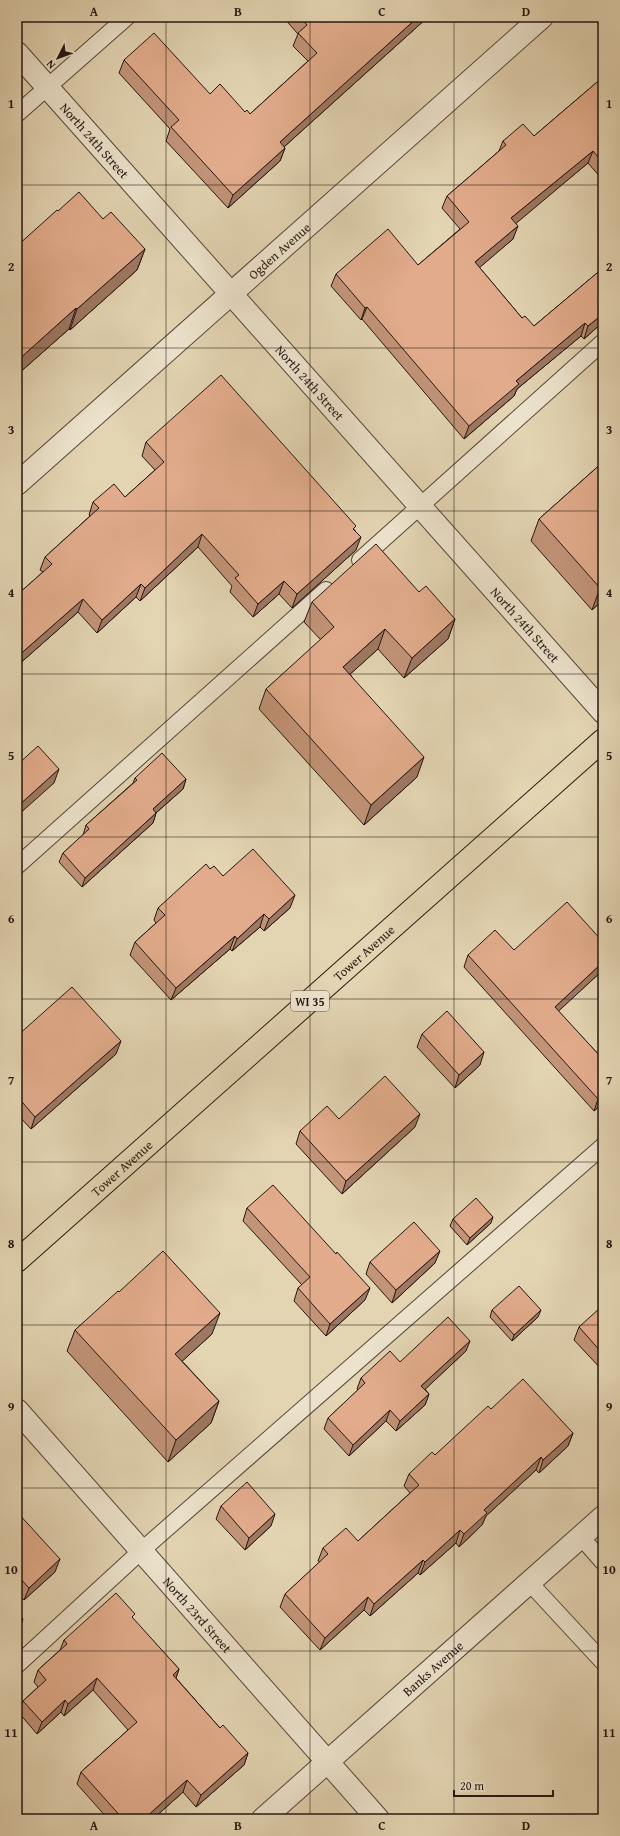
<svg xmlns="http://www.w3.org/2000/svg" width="620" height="1836" font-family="'Gentium Book Plus',serif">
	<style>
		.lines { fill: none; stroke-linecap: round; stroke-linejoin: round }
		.service-casing { stroke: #544639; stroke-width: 18 }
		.minor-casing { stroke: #544639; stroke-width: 24 }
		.primary-casing { stroke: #251611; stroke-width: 24 }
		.service { stroke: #ede3cd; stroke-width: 16 }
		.minor { stroke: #ede3cd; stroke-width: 22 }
		.primary { stroke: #e3d4b2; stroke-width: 22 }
		.wall { fill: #c29478; stroke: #251611 }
		.shaded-wall { fill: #9e7862; stroke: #251611 }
		.building { fill: #e2ac8c; stroke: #251611 }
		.grid { fill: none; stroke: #251611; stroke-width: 1; stroke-opacity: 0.55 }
		.labels { text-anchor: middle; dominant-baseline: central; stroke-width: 4; stroke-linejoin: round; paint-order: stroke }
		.shield { fill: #ede3cd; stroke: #615449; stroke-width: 1 }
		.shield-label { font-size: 12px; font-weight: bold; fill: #251611 }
		.street-label { font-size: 13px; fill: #251611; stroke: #ede3cd }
		.neatline { fill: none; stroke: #251611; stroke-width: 1.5 }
		.grid-label { font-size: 13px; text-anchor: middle; font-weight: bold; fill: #251611 }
	</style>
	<rect width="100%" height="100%" fill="#e3d4b2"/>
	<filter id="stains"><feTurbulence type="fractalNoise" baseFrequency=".005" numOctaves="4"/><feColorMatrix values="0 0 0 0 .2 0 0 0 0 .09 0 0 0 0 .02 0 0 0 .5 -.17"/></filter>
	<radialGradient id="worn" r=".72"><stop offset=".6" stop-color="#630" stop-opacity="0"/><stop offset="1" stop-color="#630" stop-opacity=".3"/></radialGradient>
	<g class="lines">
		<defs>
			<path id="service" d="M17,114L127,17
				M360,560L603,342
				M17,866L326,590
				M581,1537L603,1562
				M529,1582L603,1662
				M17,1665L141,1551L603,1146"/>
			<g id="minor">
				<path id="s1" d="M17,53L603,712"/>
				<path id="s2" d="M17,484L542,17"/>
				<path id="s3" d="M17,1410L378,1819"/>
				<path id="s4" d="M263,1819L603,1517"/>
			</g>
			<g id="primary">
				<path id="s5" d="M17,1261L603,740"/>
			</g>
		</defs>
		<!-- service casing -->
		<use href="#service" class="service-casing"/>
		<!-- minor casing -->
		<use href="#minor" class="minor-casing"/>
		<!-- primary casing -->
		<use href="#primary" class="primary-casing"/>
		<!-- service -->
		<use href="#service" class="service"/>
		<!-- minor -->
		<use href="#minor" class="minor"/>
		<!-- primary -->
		<use href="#primary" class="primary"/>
	</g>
	<!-- wall -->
	<path class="wall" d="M283,17H428L284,147L285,148L280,161L228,208L166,141L170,129L119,73L124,60L210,94L245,112L250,114L308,61L293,46L298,34Z
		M603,77V177L601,178L588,163L515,223L513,239L479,267L522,318L534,326L603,268V322L584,339L581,336L517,389L514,396L464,439L362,319L361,320L331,286L336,274L418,265L460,229L442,208L447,196L499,151L503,141L534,136Z
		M58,211L103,219L145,249L137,270L70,330L69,329L17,375V246Z
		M146,442L355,530L356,550L292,608L279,594L253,617L230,592L232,586L198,547L140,601L136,597L97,633L78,612L17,666V595L43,572L40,570L45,557L90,516L89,515L93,502L125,497L155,470L142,456Z
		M603,462V600L592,610L531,541L539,519Z
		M419,592L455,619L448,639L404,678L378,649L350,674L417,777L364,825L259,709L266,689L321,640L304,622L312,602Z
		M135,778L186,779L183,789L156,813L153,823L82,887L59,862L63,853L83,835L86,825L133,783Z
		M210,869L223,876L290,908L264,931L260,927L232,951L230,949L171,1000L130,955L135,942L156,923L154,920L158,908Z
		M603,942V970L558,1011L600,1056L603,1053V1103L594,1111L464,967L468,955Z
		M422,1034L480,1065L455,1088L417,1047Z
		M17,1036L116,1054L31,1129L17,1114Z
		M339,1119L415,1127L342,1194L296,1144L300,1131Z
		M247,1208L365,1300L326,1336L294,1301L298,1288L302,1285L243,1221Z
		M453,1219L491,1223L467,1245L450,1226Z
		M370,1262L435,1263L392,1303L366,1274Z
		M119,1292L212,1334L182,1361L219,1401L211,1423L168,1462L67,1351L75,1330Z
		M492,1310L538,1317L512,1341L490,1317Z
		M603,1310V1371L574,1340L579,1327Z
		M466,1351L425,1389L429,1394L425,1405L396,1431L386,1421L349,1456L324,1429L328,1418L358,1390L357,1389L361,1378L400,1362Z
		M491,1409L573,1433L568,1446L539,1473L536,1470L486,1516L482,1525L459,1547L456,1543L420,1575L418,1573L370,1616L364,1610L320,1650L280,1607L285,1594L320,1562L318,1561L323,1548L358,1541L410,1493L404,1486L409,1474L435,1455Z
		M221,1506L271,1526L245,1550L216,1519Z
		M17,1512L55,1572L24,1600L17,1593Z
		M133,1619L179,1669L176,1678L220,1728L248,1753L244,1765L196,1807L183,1792L153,1819H108L77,1784L81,1772L128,1730L93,1690L64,1716L61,1712L37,1734L19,1713L23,1701L38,1687L34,1682L38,1670L60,1650L64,1640Z"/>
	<!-- shaded-wall -->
	<path class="shaded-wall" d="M418,17H428L275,155L280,142Z
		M285,148L280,161L228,208L233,195Z
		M593,151L588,163L507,231L511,218Z
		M518,226L513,239L471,275L475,262Z
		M145,249L137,270L70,330L77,309Z
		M367,307L362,319L361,320L365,308Z
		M76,308L69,329L17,375V361Z
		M603,314V322L584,339L588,326Z
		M585,323L581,336L517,389L514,396L464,439L469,426L516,381Z
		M202,534L198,547L140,601L145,588Z
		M361,537L356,550L292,608L297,594Z
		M284,581L279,594L253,617L258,604Z
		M141,584L136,597L97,633L102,620Z
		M603,586V600L592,610L600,588Z
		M83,599L78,612L17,666V657Z
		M455,619L448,639L404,678L412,658Z
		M385,629L378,649L336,687L343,667Z
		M424,757L417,777L364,825L371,805Z
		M59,769L54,783L17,816V807Z
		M186,779L183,789L149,819L153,809Z
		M156,813L153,823L82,887L85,878Z
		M295,895L290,908L264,931L269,919Z
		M264,914L260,927L232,951L237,939Z
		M235,936L230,949L171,1000L176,988Z
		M603,962V970L550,1019L555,1007Z
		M121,1041L116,1054L31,1129L35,1117Z
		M484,1052L480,1065L455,1088L459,1075Z
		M603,1095V1103L594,1111L598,1099Z
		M420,1114L415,1127L342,1194L346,1181Z
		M493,1217L491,1223L467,1245L470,1238Z
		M440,1251L435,1263L392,1303L396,1290Z
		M370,1288L365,1300L326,1336L330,1324Z
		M541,1310L538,1317L512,1341L514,1335Z
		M220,1313L212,1334L167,1375L175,1354Z
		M470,1341L466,1351L418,1396L421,1386Z
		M429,1394L425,1405L396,1431L400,1421Z
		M219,1401L211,1423L168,1462L176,1440Z
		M390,1410L386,1421L349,1456L353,1445Z
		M573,1433L568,1446L539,1473L543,1460Z
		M541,1457L536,1470L486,1516L482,1525L459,1547L464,1534L484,1510Z
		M275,1514L271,1526L245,1550L249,1538Z
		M460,1530L456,1543L420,1575L425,1562Z
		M60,1559L55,1572L24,1600L29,1588Z
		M423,1560L418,1573L370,1616L374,1604Z
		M368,1597L364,1610L320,1650L325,1638Z
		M23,1619L21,1625L17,1629V1624Z
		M179,1669L175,1681L173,1675Z
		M97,1678L93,1690L64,1716L68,1704Z
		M65,1700L61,1712L37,1734L42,1722Z
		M248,1753L244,1765L196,1807L201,1795Z
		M187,1780L183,1792L153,1819H144Z"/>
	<!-- building -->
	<path class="building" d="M300,17H418L280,142L285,148L233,195L171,127L179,120L124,60L154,33L210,94L220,84L245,112L247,110L250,114L317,53L298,33L307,25Z
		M603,77V163L593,151L511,218L518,226L475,262L522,318L525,316L534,326L603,268V314L588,326L585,323L516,381L519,384L469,426L367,307L365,308L336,274L388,229L418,265L469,222L447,196L506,145L503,141L523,124L534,136Z
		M79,192L103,219L111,212L145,249L77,309L76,308L17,361V246L57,210L58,211Z
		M221,375L356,526L353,529L361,537L297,594L284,581L258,604L235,578L239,575L202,534L145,588L141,584L102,620L83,599L17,657V595L52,564L45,557L99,508L93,502L114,484L125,497L164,462L146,442Z
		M603,462V586L600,588L539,519Z
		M376,544L419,592L426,586L455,619L412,658L385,629L343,667L424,757L371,805L266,689L334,627L312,602Z
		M38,746L59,769L17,807V765Z
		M162,753L186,779L153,809L156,813L85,878L63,853L89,829L86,825L137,780L135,778Z
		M253,849L295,895L269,919L264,914L237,939L235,936L176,988L135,942L165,915L158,908L206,864L210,869L214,866L223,876Z
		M567,902L603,942V962L555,1007L600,1056L603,1053V1095L598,1099L468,955L495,930L514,950Z
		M72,987L121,1041L35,1117L17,1096V1036Z
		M447,1011L484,1052L459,1075L422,1034Z
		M385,1076L420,1114L346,1181L300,1131L327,1106L339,1119Z
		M273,1185L336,1254L337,1252L370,1288L330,1324L298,1288L310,1277L247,1208Z
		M476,1198L493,1217L470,1238L453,1219Z
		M414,1222L440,1251L396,1290L370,1262Z
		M163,1251L220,1313L175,1354L219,1401L176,1440L75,1330L118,1291L119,1292Z
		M519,1286L541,1310L514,1335L492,1310Z
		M601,1307L603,1310V1354L579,1327Z
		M448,1317L470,1341L421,1386L429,1394L400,1421L390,1410L353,1445L328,1418L365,1383L361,1378L390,1351L400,1362Z
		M523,1379L573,1433L543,1460L541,1457L484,1510L487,1513L464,1534L460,1530L425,1562L423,1560L374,1604L368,1597L325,1638L285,1594L328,1554L323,1548L346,1528L358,1541L419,1485L409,1474L432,1452L435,1455L488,1406L491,1409Z
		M247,1482L275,1514L249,1538L221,1506Z
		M17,1512L60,1559L29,1588L17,1575Z
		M116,1593L135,1614L132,1617L179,1669L173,1675L220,1728L223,1725L248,1753L201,1795L187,1780L144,1819H123L81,1772L137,1722L97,1678L68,1704L65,1700L42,1722L23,1701L46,1680L38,1670L67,1644L64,1640Z
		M17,1612L23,1619L17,1624Z"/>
	<!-- grid -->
	<path class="grid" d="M166,17V1819M310,17V1819M454,17V1819M17,185H603M17,348H603M17,511H603M17,674H603M17,837H603M17,999H603M17,1162H603M17,1325H603M17,1488H603M17,1651H603"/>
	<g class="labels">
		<!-- shield labels -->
		<rect class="shield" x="291" y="991" width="38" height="20" rx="3"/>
		<g class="shield-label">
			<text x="310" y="1001">WI 35</text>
		</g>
		<!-- street labels -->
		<g class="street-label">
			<text stroke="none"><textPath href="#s1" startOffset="117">North 24th Street</textPath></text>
			<text stroke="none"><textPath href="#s2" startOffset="351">Ogden Avenue</textPath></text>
			<text stroke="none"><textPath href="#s1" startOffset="441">North 24th Street</textPath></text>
			<text stroke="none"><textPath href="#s1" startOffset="765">North 24th Street</textPath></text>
			<text stroke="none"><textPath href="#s5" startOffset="464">Tower Avenue</textPath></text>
			<text stroke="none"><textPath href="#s5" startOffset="140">Tower Avenue</textPath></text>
			<text stroke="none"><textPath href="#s3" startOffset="273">North 23rd Street</textPath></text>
			<text stroke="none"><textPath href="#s4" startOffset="227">Banks Avenue</textPath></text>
		</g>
	</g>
	<!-- margin -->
	<rect width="620" height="1836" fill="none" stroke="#e3d4b2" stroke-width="44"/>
	<!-- north arrow -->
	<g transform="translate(58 58) rotate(228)" stroke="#ede3cd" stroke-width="3" paint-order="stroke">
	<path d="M0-3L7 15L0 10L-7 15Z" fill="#251611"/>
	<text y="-6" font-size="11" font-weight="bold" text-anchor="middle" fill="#251611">N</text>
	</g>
	<!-- scale -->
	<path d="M454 1790v6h99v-6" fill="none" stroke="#251611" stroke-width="2"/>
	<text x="460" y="1790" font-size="12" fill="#251611" stroke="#ede3cd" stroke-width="3" paint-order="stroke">20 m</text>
	<rect x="22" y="22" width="576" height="1792" class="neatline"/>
	<g class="grid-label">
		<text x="94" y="16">A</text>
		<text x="238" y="16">B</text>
		<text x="382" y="16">C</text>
		<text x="526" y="16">D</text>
		<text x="11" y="108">1</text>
		<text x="609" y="108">1</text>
		<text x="11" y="271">2</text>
		<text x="609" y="271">2</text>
		<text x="11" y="434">3</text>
		<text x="609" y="434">3</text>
		<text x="11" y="597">4</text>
		<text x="609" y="597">4</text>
		<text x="11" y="760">5</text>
		<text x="609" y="760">5</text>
		<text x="11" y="923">6</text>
		<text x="609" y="923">6</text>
		<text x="11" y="1085">7</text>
		<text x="609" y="1085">7</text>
		<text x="11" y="1248">8</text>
		<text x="609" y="1248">8</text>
		<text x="11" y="1411">9</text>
		<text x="609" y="1411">9</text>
		<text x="11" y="1574">10</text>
		<text x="609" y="1574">10</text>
		<text x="11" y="1737">11</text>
		<text x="609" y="1737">11</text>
		<text x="94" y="1830">A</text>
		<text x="238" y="1830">B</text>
		<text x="382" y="1830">C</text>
		<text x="526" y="1830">D</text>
	</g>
	<rect width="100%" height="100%" filter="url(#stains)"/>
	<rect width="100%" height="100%" fill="url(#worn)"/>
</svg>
